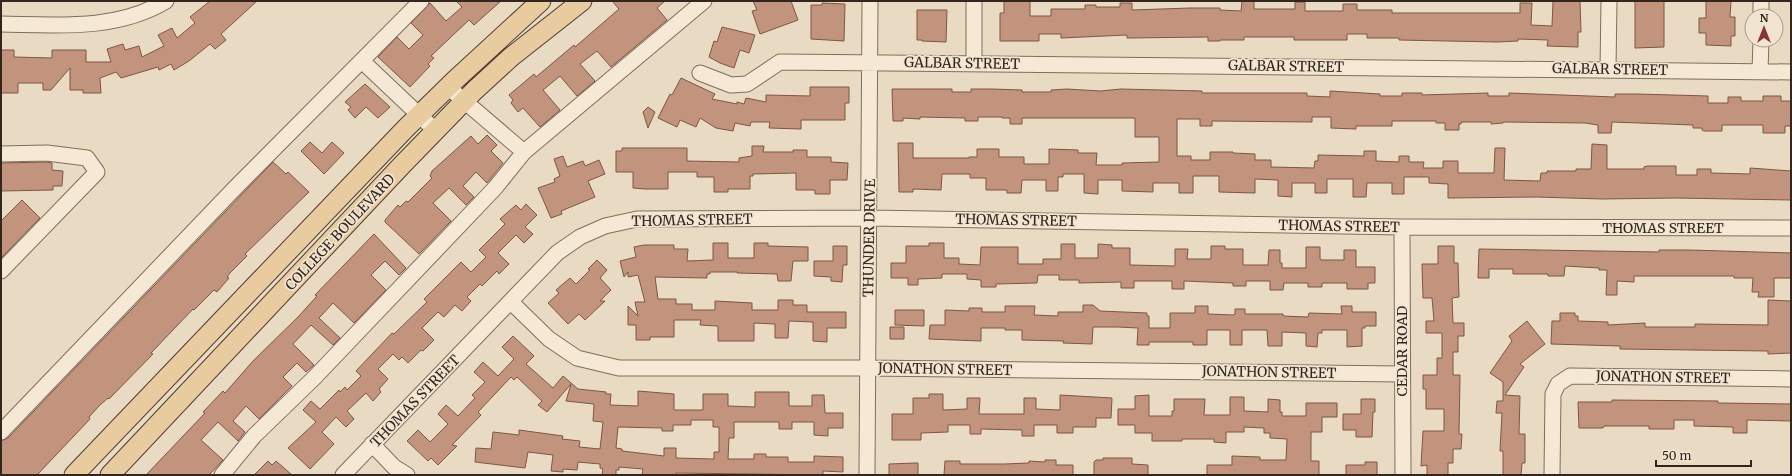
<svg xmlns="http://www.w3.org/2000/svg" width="1792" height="476" font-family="Merriweather,serif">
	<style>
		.building { fill: #c3947d; stroke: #7d5644; fill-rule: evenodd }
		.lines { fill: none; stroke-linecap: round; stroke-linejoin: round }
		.minor-casing { stroke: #816d5c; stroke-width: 17 }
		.major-casing { stroke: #4f3c30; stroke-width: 21 }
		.minor { stroke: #f5e9d5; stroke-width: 15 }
		.major { stroke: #e8cb9f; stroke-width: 19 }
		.labels { text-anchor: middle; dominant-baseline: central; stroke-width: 3.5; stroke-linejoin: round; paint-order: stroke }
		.street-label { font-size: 14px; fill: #32261e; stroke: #f1e5d2 }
	</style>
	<rect width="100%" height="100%" fill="#e9dac3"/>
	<!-- building -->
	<path class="building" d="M210,1H257L221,34L226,40L215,49L210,44L189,61L174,70L171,64L159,70L158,67L121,78L116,72L100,78L101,93H83V90H70V68L51,90H43V83H18V93H1V50H14V57L52,58V50H86V62H111L107,49L123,44L125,50L139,46L142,57L164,46L158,35L172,28L177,38L195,23L190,17Z
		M456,1H501L474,25L469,20L431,56L434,58L428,64L430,66L410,87L378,57L397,37L409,49L423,35L411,23L430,3L446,21L462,7Z
		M612,1H665L657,8L667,20L611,67L597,51L580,64L595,81L577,96L560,76L543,90L560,110L540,127L523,108L518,112L511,103L513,100L509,95L534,74L536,77L574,45L575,47L619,9Z
		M753,1H791L798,20L760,34L752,11L757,10Z
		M1004,1H1030V16H1051V9H1085V5H1096V7H1120V3H1132V10L1190,8H1220V10L1241,11L1242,1H1254V9H1295V2H1305V11H1343V4H1357V10H1392V13H1520V3H1532L1531,25L1552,26L1553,1H1580L1581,32H1578V47L1547,46L1548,40L1518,39V41L1497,42L1399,40V38H1367V34H1347V40H1294V37H1244V40H1220V41H1208V37L1127,38V35L1061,38V34H1039V41H1000V13H1004Z
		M1635,1H1664V47L1635,48Z
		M1706,1H1731L1730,17H1735V36H1731V46L1706,45V33H1699V18H1706Z
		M822,3L845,4L844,41L811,39V5H822Z
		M917,10H947L946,42L922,41V40H917Z
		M722,27L755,35L749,53L740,50L734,68L720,63L709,57L714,41L717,42Z
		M681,78L715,94L712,99L737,104V102L744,104L746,98L766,102V95L810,96V87H849V103H845V120H801V129L769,128L770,122H751L750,126L735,123L733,131L716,128L700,118L696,127L680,120L677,127L658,118L670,94L672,95Z
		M365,84L390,107L378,118L366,107L355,118L348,110L351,107L345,102Z
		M892,89H952V92H971V89H992L1022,90V92H1051V90L1067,89L1100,91L1121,89L1202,91V93H1307V96L1330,97V91L1380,94V96H1402V93H1422V95L1488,93V96H1509V93L1615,97V94H1637L1708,96V103H1728V97H1741V101H1763V96H1781V101H1791V126H1785V133H1763V125H1722V131H1704L1702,130V128H1693V125L1612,122L1611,133H1598V125L1585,123L1503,122V123L1491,124V122H1461V124H1459V130H1445V123H1436V121H1392V126H1356V129L1331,128V117H1312V122L1212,121V126H1200V119H1177V156H1191V160H1210V152H1233V153L1255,154V160H1271V167L1314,168L1315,161H1318V155L1364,156V151H1376V161L1399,162V156H1409V162H1424L1423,168H1443V161H1458V173H1494L1495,148H1505L1504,180L1540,181L1541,173H1547V171H1576V169H1591L1592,144L1607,145V169H1644V167L1647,166H1676V175H1697V169H1711V173L1750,174V168L1791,171V200L1676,198L1602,199L1537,197L1448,198V184L1429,183V177H1404V194H1392V183H1367L1366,197H1353V179H1327V193H1315V183H1292V197L1278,196V180L1255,179V193L1219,192V176H1193V193H1179V183H1153V192L1122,191V180H1098V194L1084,193V174H1063V177H1058V191H1046V180H1022L1021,193H1007V190H986V178H970V174H942L941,190L913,189V192H899L898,143H913V158H969V157H977V149H999V157H1024V164H1049V149L1078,150V153H1097L1096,165H1122V163L1159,162V137H1135V118H1022V124H1010V118H1002V117H978V121H965V118L920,117V119L903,118V121H893Z
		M648,107L655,112L648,128L643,112Z
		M487,135L497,145L491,151L503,163L487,183L476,172L463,186L474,197L466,205L449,188L433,203L451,221L419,254L385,222V220L398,205L400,207L406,201L408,202L432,178L430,176L432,171L471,136L478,144Z
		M310,142L322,153L332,142L344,153L324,174L301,151Z
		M752,146H764L763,152H793V150H807V157H831V162L848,163L847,180H830V194H815V190H796V173L753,174V176H750V189H728V192H714V177H697V172H668V189H645L633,188V172H616V151H622V148H687V161L739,162V158L752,156Z
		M563,156L567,167L583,161L585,166L599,160L605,174L588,181L595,197L561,211L562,214L551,218L538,188L555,182L554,179L560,176L554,159Z
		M47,162L52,163V170L63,171L62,186H53V190L1,191V163Z
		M273,162L286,174L288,172L309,192L245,254L247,256L230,273L227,277L229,278L217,292L214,290L194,310L193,309L151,353L153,354L109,399L108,398L99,406L89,417L90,419L37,475H1V441L8,438Z
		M22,200L40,218L1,258V221Z
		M526,204L537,215L525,227L533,234L524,243L516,235L498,253L509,264L499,274L497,271L482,286L480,284L467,297L471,301L462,311L455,305L444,317L438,312L422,328L434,340L423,351L421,350L408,363L402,357L399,360L393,354L378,369L388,379L379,389L381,392L373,401L366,393L347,411L354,419L346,427L336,417L322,432L334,444L310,469L288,448L316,422L303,410L311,401L320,409L339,390L340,392L345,387L347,390L361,376L356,371L392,333L394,334L427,302L424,299L461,262L471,272L486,257L479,250L505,224L500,219L516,205L521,210Z
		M374,234L406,268L399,275L385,261L371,275L386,290L354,323L333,303L319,318L340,338L333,345L311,325L293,344L314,365L306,372L297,363L283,377L292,386L259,419L246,406L233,421L245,432L238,441L218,422L201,440L223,460L209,475H146L205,413L203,412L223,391L225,393L253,361L298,317L317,296L315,295Z
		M713,243H728V258H754V243H768V246L808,247V261H793L791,281H778L777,274L737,273V272H710V274H707V278L655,277L658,299H676V304H692V310H715V301L752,303V310H778V300H793V305H807V312H846V328H827V342L813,341V322L789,321L788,338H775V324L754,323V341H718V326L700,325L701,320H674V337H650V340H636V325H628V306L638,316L635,302H645L638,275L628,277V272L624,277L620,261L636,257L634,247L644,245H674V249H688L687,261L713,260Z
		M929,243H944V258H959V264L980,265L981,247H1018V264H1043V259H1061V244H1075V258H1098V244L1112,245V248H1130V265L1175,266V249H1188L1187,259H1211V246H1225V249H1243V265H1268L1269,250H1280V263H1282V268H1306V247H1320V259L1322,260H1344V250H1356V267H1375V283H1368V289H1347V283H1322V287H1308V283H1284L1283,290H1270V281H1246V286H1233V283L1184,281V289H1172V281H1134V288H1121V282L1079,283V280H1059V275H1038L1037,283L996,284V287H981V280L967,279V274H942V278L918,279V285H908V278H891V263H906V246H929Z
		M833,246H847V265H843L842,282L831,281V277L814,276V261H833Z
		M1438,246H1454V263H1458L1459,297L1452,298L1453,323H1464V336H1458V352H1453V375H1460L1459,434H1462L1461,449H1453V463H1448V475H1427V465L1421,466L1423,431H1444V409H1426V389H1423V375H1437V358H1442V333H1426V321H1434L1432,298H1423L1422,264H1438Z
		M1479,249L1659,252V250H1689L1791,253V278H1774V297H1758L1759,292H1752L1753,278H1734V276H1634V282L1617,281V295H1606L1607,270H1599V268L1565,266L1564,276H1548V274H1513V269H1489V278H1478Z
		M597,260L607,270L600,278L611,290L600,301H605L585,320L579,314L568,324L548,303L559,293L556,290L570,278L576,284L590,270L588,269Z
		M1768,300L1791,301V353L1768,354V351L1620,349V346L1551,344L1552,321H1560V313H1575V316H1578V321L1608,322V325L1645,323V327H1695V324L1768,325Z
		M1083,305H1093L1100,311L1147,313V316H1149V328H1170V313H1195V306H1208V314L1233,315L1235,314V309H1245V314H1283V316L1308,317L1309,313L1342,314L1341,306H1352V312H1376V326H1365V328H1362V346L1347,347V330H1322V333H1318L1317,347L1306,346V333L1282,332V346H1268L1267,330H1242V345H1230V330H1207V345H1193V342H1149V345H1137L1138,328L1118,327H1093L1092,344L1063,343L1064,341L1022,340V330H1005V328H981V341L929,339L930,325H945V310L969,311V308H982V312H1005V306H1035L1034,315L1058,316V312H1083Z
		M895,310H924V326L895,325Z
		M1527,321L1545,344L1520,364L1524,367L1505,395L1520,396L1519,434H1525V463H1522L1521,475H1503V451H1500L1502,413H1496L1497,401H1503V382L1490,373L1512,341L1509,336Z
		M890,327H904V339H890Z
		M513,336L534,356L526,364L553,388L563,376L578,389L606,392V394H611L610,405L638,406V391L674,394V410H703V394H728V406L755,407V392H789V406H812V395H824L825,413H843V428H828V436L814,435V422H792V429H779V422H734V438H729L728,459H754V454H766V457H788V462H814V456L843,457V472L823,471V475L676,473V475H642L643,469L619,467V470H616V475H602L603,469L600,468V464L578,462L577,470L563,469V472L551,471L553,455L528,452L525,468L475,462L476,448L491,449L493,432L519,435V430L563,436L562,439L580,441L579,447L600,449L603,422L593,421L594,404L566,401L571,384L547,412L538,405L542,401L517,377L514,380L511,377L478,412L481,415L452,445L457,446L438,465L431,458L428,461L407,441L418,430L430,442L448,424L438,414L446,405L458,416L475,398L472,395L485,382L474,372L483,362L498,376L514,359L502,347ZM691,420H713V427H719V452H714V459L676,458V448H664V456L622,451V449L616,448L618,427L662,428V431H673V425H691Z
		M929,394H943V410L967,409V398H980L979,414H1024V398H1036V409L1060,410V395L1112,398L1111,418H1096V427H1073V433H1057V425H1034V436H1022V430L981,429V434H970V425H948V432L921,433V440H892V414H913V398H929Z
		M1149,395V416H1172V411H1174V399H1205L1204,415H1230V397H1244V411L1268,412V399L1280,400V412H1282V416H1306V403H1337V417H1322V432H1311V461H1319V475H1207V465H1232V456L1260,457V460H1286L1287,439L1270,438V433H1264V428L1244,427V432H1226V443L1214,442V439H1182V441H1152V433H1135V425H1118V409H1135V396Z
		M1361,399H1375V412H1373L1372,437H1356V430H1343V414H1361Z
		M1612,400L1718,401V403L1791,404V421L1747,420V433H1733V427L1694,426V420H1674V429H1649V426H1604L1603,428H1579L1578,402H1612Z
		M1103,458H1132V464L1148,465V475H1094V462L1096,460H1103Z
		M1045,460H1056V465H1073V475H944L945,461H960V464H1004L1029,463V461L1045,462Z
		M268,461L272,465L276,461L292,475H254Z
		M1365,462H1377V475H1346V465H1365Z
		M916,463H918V475H889V464Z"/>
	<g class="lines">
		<defs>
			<path id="minor" d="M1761,16V1
				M1,24C57,25 116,31 166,1
				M362,61L436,131
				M974,64V1
				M1608,69L1609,1
				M1760,71L1761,40
				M700,73L731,85L747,84L780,62L1791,72
				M448,87L524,152
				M1,154L47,153L87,158L97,172L1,271
				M1402,227L1403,475
				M511,302L549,339L577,358L619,368H867L1402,374
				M1,432L235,188L421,1
				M372,444L394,467L407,475
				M222,475L254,436L314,378L495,188L524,152L704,1
				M343,475L557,253L580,237L605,226L637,219L870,218L1402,227L1791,228
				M867,475L870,1
				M1552,475L1553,394L1558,384L1570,376L1791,379"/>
			<path id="major" d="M74,475L406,128L454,81L541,1
				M110,475L402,165L474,91L511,57L582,1"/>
		</defs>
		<!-- minor casing -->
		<use href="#minor" class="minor-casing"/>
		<!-- major casing -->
		<use href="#major" class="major-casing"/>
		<!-- minor -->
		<use href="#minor" class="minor"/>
		<!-- major -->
		<use href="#major" class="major"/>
	</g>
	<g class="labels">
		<!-- street labels -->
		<g class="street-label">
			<text transform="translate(962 63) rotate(1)">GALBAR STREET</text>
			<text transform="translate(1286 66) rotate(1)">GALBAR STREET</text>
			<text transform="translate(1610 69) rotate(1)">GALBAR STREET</text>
			<text transform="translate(692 220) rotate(-1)">THOMAS STREET</text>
			<text transform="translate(1016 220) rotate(1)">THOMAS STREET</text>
			<text transform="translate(1339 226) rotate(1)">THOMAS STREET</text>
			<text x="1663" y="228">THOMAS STREET</text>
			<text transform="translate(340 232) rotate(-47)">COLLEGE BOULEVARD</text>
			<text transform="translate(869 238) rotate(-89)">THUNDER DRIVE</text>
			<text transform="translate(1402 351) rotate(-90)">CEDAR ROAD</text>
			<text transform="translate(945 369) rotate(1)">JONATHON STREET</text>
			<text transform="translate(1269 372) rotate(1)">JONATHON STREET</text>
			<text transform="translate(1663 377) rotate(1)">JONATHON STREET</text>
			<text transform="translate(415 401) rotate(-46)">THOMAS STREET</text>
		</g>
	</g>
	<!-- border -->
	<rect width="1792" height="476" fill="none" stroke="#32261e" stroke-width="4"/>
	<!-- north arrow -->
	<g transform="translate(1764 28)"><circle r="19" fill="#f1e5d2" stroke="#a5998a"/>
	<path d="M0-3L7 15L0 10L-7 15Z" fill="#89333a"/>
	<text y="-6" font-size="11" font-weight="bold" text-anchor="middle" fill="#32261e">N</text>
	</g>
	<!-- scale -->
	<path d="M1656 460v6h95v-6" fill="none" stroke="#32261e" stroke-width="2"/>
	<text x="1662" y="460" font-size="12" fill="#32261e" stroke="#f1e5d2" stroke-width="3" paint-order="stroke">50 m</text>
</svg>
